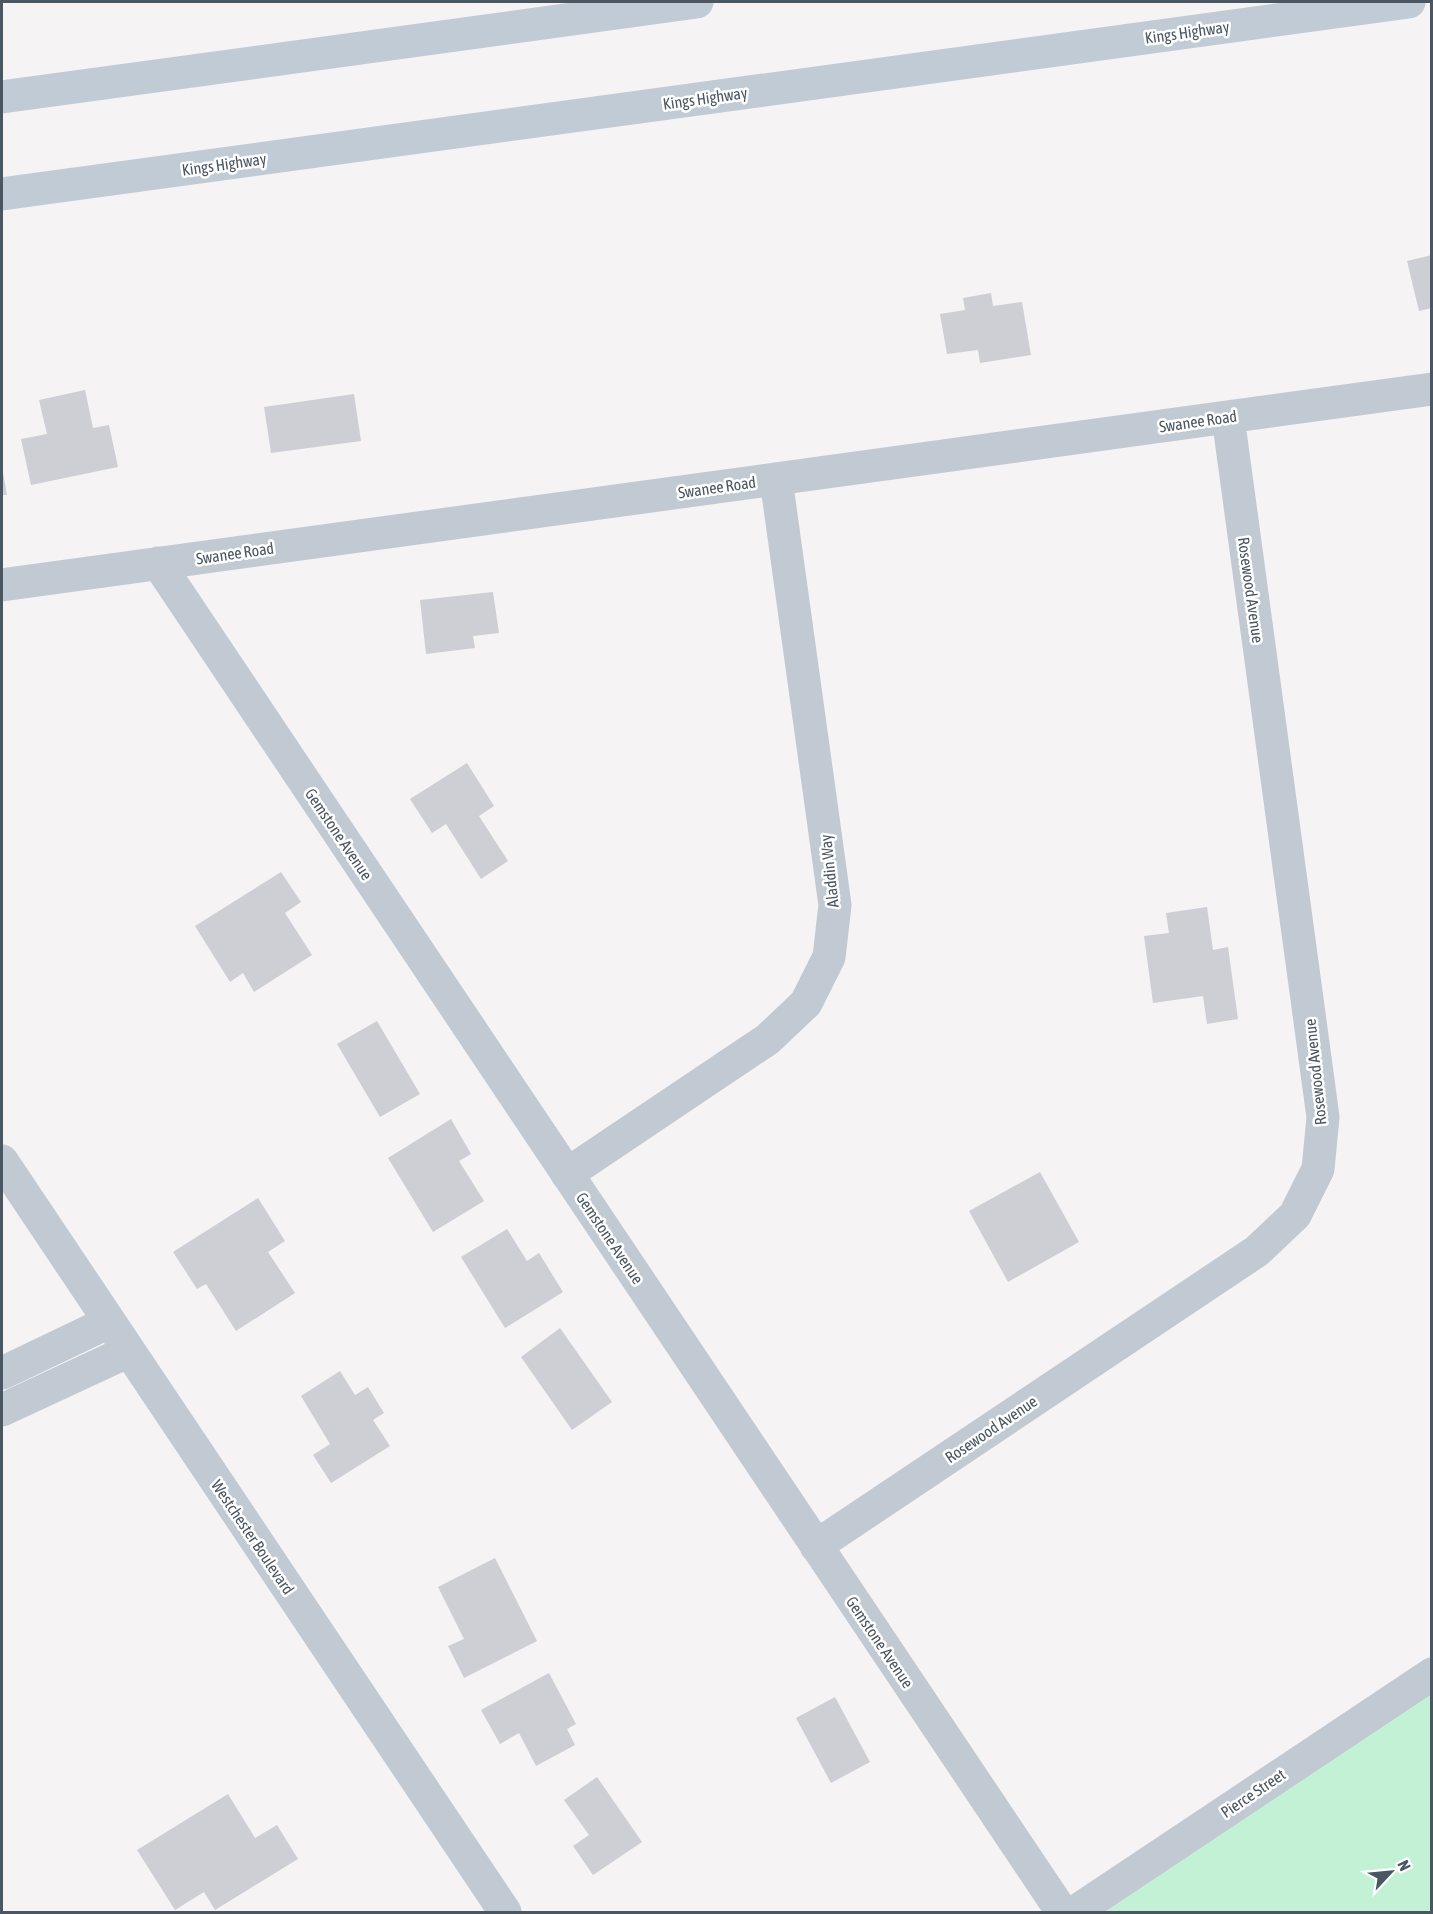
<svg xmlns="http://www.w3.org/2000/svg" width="1433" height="1914" font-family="'Asap Condensed',sans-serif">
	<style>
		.green { fill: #c3f1d5 }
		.building { fill: #cdcfd5 }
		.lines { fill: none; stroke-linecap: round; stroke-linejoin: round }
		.street { stroke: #c1cad2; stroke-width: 33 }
		.secondary { stroke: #c1cbd6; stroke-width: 33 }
		.labels { text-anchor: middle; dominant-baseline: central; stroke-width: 5; stroke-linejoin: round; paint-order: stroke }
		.street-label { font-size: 16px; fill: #4a5661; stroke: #fff }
	</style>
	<rect width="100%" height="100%" fill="#f5f3f3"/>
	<!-- green -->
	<path class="green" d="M1431,1693V1912H1105Z"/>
	<!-- building -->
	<path class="building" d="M1432,255V308L1419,311L1407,261Z
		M991,293L993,306L1022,302L1031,355L980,363L978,350L947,354L940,314L965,310L963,298Z
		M85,390L93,428L109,425L118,467L31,485L21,439L47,434L39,400Z
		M354,394L361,441L271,453L264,407Z
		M2,466L7,495H2Z
		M493,592L499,633L473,636L475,648L426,654L420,600Z
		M467,763L494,806L479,816L508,861L481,879L446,824L432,833L410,799Z
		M281,872L301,902L285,913L312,955L254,992L243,973L230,982L195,926Z
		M1207,907L1213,950L1228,947L1238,1019L1207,1024L1203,996L1153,1003L1144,936L1169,933L1166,913Z
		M377,1021L420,1094L380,1117L337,1044Z
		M451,1119L471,1154L459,1161L484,1201L433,1232L388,1158Z
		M1040,1172L1079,1242L1008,1282L969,1211Z
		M258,1198L285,1241L268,1252L295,1293L236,1331L206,1284L197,1289L173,1252Z
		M507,1229L527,1261L539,1253L563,1292L505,1328L461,1257Z
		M560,1328L612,1402L572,1430L521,1357Z
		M340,1371L355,1395L368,1387L384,1413L373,1420L390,1446L331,1483L313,1455L330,1444L301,1396Z
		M495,1558L537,1641L464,1678L448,1646L464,1639L438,1587Z
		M549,1673L576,1724L567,1729L575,1745L536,1766L519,1733L500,1744L481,1710Z
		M835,1697L870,1762L831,1783L796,1718Z
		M597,1777L642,1842L593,1875L573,1846L589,1835L564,1800Z
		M228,1794L255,1838L277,1825L298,1859L215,1910L204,1892L175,1910L137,1850Z"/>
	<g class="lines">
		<!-- street -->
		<path class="street" d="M158,563L1062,1912
			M2,585L1432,389
			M2,1161L505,1912
			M567,1174L768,1039L806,1003L829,957L835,905L776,479
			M2,1373L109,1322
			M2,1410L129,1351
			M816,1546L1257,1251L1295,1215L1318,1169L1323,1117L1228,417
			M1075,1912L1432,1674"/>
		<!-- secondary -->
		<path class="secondary" d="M2,97L697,2
			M2,194L1409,2"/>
	</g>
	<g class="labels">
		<!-- street labels -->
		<g class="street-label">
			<text transform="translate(1187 32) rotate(-8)">Kings Highway</text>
			<text transform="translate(705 98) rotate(-8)">Kings Highway</text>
			<text transform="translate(224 164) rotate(-8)">Kings Highway</text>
			<text transform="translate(1198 421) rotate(-8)">Swanee Road</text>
			<text transform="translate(717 487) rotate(-8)">Swanee Road</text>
			<text transform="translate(235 553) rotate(-8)">Swanee Road</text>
			<text transform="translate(1251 590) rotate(82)">Rosewood Avenue</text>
			<text transform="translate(339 834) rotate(56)">Gemstone Avenue</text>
			<text transform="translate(829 871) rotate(-96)">Aladdin Way</text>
			<text transform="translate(1315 1072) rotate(-96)">Rosewood Avenue</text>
			<text transform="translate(610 1238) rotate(56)">Gemstone Avenue</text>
			<text transform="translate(991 1429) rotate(-34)">Rosewood Avenue</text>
			<text transform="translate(253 1537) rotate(56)">Westchester Boulevard</text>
			<text transform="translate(880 1642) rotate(56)">Gemstone Avenue</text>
			<text transform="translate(1253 1793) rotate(-34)">Pierce Street</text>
		</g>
	</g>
	<!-- border -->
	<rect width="1433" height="1914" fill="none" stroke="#4a5661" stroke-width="6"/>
	<!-- north arrow -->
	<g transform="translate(1391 1872) rotate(64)" stroke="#ffffff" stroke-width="4.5" paint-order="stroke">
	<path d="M0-4.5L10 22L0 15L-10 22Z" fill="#4a5661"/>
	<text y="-9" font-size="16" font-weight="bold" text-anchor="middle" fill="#4a5661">N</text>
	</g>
</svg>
